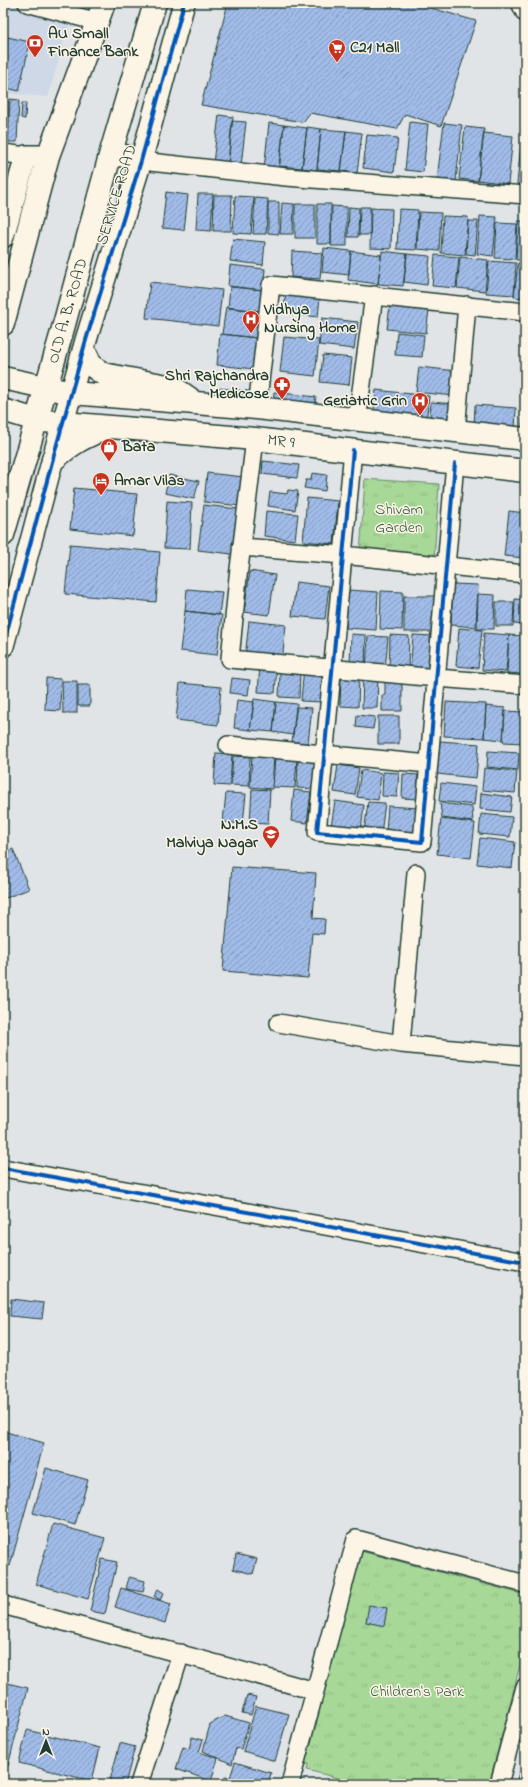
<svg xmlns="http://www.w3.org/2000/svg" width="528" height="1787" font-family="'Indie Flower',sans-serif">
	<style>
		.built { fill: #ced8e7 }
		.park { fill: url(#park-tufts); stroke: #648a66 }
		.building { fill: url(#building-hatch); stroke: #1f3d34 }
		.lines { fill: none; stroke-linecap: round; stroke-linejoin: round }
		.minor-casing { stroke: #1f3d34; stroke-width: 20 }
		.tertiary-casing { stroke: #1f3d34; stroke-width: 24 }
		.secondary-casing { stroke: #1f3d34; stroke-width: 25 }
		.minor { stroke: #fcf5e5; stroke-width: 17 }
		.tertiary { stroke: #fcf5e5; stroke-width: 21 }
		.secondary { stroke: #fcf5e5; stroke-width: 22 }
		.cycleway-casing { stroke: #fcf5e5; stroke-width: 6 }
		.cycleway { stroke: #0057b8; stroke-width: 4 }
		.labels { text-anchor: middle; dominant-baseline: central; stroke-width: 3; stroke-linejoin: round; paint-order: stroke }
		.poi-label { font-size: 16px; font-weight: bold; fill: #1f3d34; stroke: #fcf5e5; text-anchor: start }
		.street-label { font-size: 16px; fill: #1f3d34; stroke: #fcf5e5 }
		.park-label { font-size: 16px; fill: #3a5c48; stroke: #fcf5e5 }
	</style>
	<defs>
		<pattern id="park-tufts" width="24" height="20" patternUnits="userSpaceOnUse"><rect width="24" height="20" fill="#a8d898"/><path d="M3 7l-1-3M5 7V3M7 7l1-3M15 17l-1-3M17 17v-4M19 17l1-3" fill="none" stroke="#90ba84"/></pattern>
		<pattern id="building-hatch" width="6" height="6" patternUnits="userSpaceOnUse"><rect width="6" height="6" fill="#a2bce9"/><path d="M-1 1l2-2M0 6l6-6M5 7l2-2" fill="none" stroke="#839abe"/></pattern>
	</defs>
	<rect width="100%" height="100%" fill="#e1e4e6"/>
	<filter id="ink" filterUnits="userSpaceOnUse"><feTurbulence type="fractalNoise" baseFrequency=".025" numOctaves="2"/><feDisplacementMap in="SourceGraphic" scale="8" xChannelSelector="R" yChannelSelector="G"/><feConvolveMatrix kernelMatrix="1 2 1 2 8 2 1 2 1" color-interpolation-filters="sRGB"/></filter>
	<g filter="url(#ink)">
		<!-- built -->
		<path class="built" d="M3,3H75L48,97L3,93Z"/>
		<!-- park -->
		<path class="park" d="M365,479L439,484L434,560L360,555Z
			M361,1551L525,1595V1646L489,1784H360L307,1770L308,1764L303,1763Z"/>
		<!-- building -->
		<path class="building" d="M228,3H414L476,21L441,126L405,114L397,129L310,113L303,122L201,105Z
			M3,36L30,42L19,91L3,87Z
			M10,99L19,100L17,142H8Z
			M3,101H8L7,150L3,149Z
			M22,103H26L25,119L21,118Z
			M219,115L233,117L228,165L213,163Z
			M232,121L246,122L241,166L228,164Z
			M410,122L428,124L423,172L405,170Z
			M269,123L284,125L279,171L264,169Z
			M444,123L462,125L456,181L437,179Z
			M284,125L307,128L302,168L279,166Z
			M307,127L321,129L317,170L302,168Z
			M465,127L484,129L478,181L459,179Z
			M321,129L346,131L341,171L317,169Z
			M346,131L362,133L357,173L341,171Z
			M484,133L513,136L508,184L478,180Z
			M367,135L398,138L394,172L363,168Z
			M521,143L525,144V185L517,184Z
			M3,161H5V193H3Z
			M166,192L188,195L184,230L162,228Z
			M198,194H213L211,231L196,230Z
			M214,195H232L231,231H213Z
			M235,196L254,197L251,234L233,233Z
			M255,198L268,199L266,234H253Z
			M268,202H279V234L268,233Z
			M282,203L294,204L293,234H280Z
			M295,204H315V238H295Z
			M317,204H331V244H317Z
			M332,206L347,207V246H331Z
			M349,207L359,208L358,237H348Z
			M360,207H370V235H359Z
			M371,208L392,209L391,249L370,248Z
			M399,209L418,210L416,250L397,249Z
			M419,212L441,213L439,251L417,249Z
			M443,216L468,217L465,255L441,253Z
			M480,216L497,217L493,256L477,254Z
			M468,221H478L475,255L466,254Z
			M518,221H525V260H516Z
			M497,223L517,224L515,259L495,258Z
			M233,239L265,242L263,265L230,261Z
			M324,248L351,251L349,275L322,272Z
			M292,251L322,253L320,279L291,277Z
			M351,251L381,255L378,284L348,280Z
			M382,251L407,254L403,286L378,284Z
			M407,254L430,256L427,285L404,282Z
			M435,255L459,257L456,288L432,286Z
			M460,257L488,260L485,291L457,288Z
			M489,261L516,263L514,295L486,293Z
			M518,263L525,264V298L514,297Z
			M230,265L265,269L263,290L228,286Z
			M150,282L222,290L218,326L146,318Z
			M230,287L263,290L260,311L228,308Z
			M286,294L320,297L318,317L283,313Z
			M390,305L429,310L426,333L387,329Z
			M226,307L260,311L257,338L222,334Z
			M322,318L358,322L354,349L319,345Z
			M397,332L424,335L422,357L395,355Z
			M220,334L257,338L254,369L217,365Z
			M284,337L319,340L315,376L280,372Z
			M323,355L352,358L349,385L320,382Z
			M419,367L457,371L454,396L416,392Z
			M217,388L258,392L257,407L216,402Z
			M376,390L429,396L426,423L373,417Z
			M274,392L316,397L314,410L273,406Z
			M431,402L454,404L452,428L429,426Z
			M475,405L516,408L515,431L474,428Z
			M523,406H525V427H522Z
			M263,461L299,465L297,478L262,474Z
			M207,473L244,477L241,506L204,502Z
			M312,473L327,475L325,491L304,488L306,480H311Z
			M169,475L199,481L194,499L165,493Z
			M74,488L137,494L133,536L70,529Z
			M288,490L298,491L295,510L268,506L270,492L287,494Z
			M307,498L338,501L334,544L303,541Z
			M167,501L192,503L190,549L164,548Z
			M204,505L238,509L232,554L198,550Z
			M266,511L298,514L295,540L264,536Z
			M509,511L525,513V558L504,556Z
			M70,544L160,552L156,602L65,594Z
			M250,571L275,575L269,615L244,612Z
			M296,582L329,586L325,619L292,616Z
			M453,584L478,585L476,627L451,625Z
			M187,589L222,592L219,615L185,611Z
			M348,590L378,592L376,630L346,628Z
			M381,591L403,592L402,630L380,629Z
			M478,594L495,595L494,629H477Z
			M404,596H435V632H404Z
			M515,599L525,600V625L514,624Z
			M496,602H514L513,626H496Z
			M185,611L222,615L217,655L180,651Z
			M249,621L286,625L282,662L245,658Z
			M459,628L482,630L478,668L456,666Z
			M484,633L509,635L506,672L482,670Z
			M351,634L366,635L365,667L350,666Z
			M390,635L409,636L408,670H389Z
			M413,635L433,636L430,675L410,673Z
			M509,635L525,636L523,674L507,673Z
			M368,636L388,637L385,671L366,670Z
			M260,665L277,666L275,693L258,692Z
			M304,667L325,669L323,702L301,701Z
			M280,672H300L299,698L279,697Z
			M363,675H378L377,708H362Z
			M341,677L359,678L358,707L340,706Z
			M46,678L61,679L60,711L45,710Z
			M232,678L250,680L248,695L230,693Z
			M385,679H402V711H382V695H385Z
			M62,681H77V713H63Z
			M180,683L221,687L218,725L176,720Z
			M78,685H90V706H78Z
			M254,699L276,702L273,732L250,730Z
			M237,700L254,702L250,730L234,728Z
			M276,702L297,704L293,735L273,732Z
			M446,702L486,704L484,738L444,736Z
			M486,706L505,708L503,740L484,738Z
			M296,707L312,708L308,743L292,742Z
			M505,711L524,712L523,743L503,742Z
			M357,715L375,717L373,729L356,727Z
			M378,716H399V744H378Z
			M440,741L479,744L476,778L437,774Z
			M488,751L519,753L518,770L487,767Z
			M216,753L232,754L230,786L214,785Z
			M252,754L274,756L272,789L250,787Z
			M233,756L250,757L249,786L231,785Z
			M275,756L297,757L295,788L273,787Z
			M298,756L316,757L314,789L297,788Z
			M338,765L359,768L355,795L334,792Z
			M484,768L517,771L515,793L482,790Z
			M361,770L381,773L378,800L357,797Z
			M383,772L399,773L397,797L382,796Z
			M403,774L418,775L417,799L402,798Z
			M441,783L476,787L474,805L439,801Z
			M252,789L270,790L268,824L250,823Z
			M294,790L311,792L307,823L291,821Z
			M226,793L246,794L243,824L223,822Z
			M481,793L512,797L510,812L480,809Z
			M335,801L364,805L361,831L331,827Z
			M368,802L385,803L381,834L364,833Z
			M440,803L472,807L473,822L442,818Z
			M388,806L419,808L416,835L386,832Z
			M481,814L512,817L510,837L479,834Z
			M441,819L475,823L471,858L437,854Z
			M480,838L515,842L512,868L477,864Z
			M13,849L29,889L3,899V853Z
			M232,867L316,873L313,918L325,919L324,934L312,933L308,978L223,971Z
			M11,1299L44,1303L42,1319L10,1316Z
			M3,1431L44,1443L10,1566L3,1564Z
			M46,1468L88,1480L75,1525L33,1513Z
			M53,1524L105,1538L88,1599L36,1584Z
			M236,1554L257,1559L253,1574L233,1569Z
			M102,1559L117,1562L105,1614L90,1611Z
			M129,1577L145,1581L143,1592L126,1589Z
			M121,1588L171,1604L165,1623L115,1607Z
			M158,1589L164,1593L160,1600L154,1596Z
			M369,1605L387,1608L384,1626L366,1622Z
			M3,1682L28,1688L8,1766L3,1765Z
			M247,1695L256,1697L251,1715L242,1713Z
			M256,1706L289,1714L275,1761L243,1751Z
			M225,1716L249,1723L241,1749L236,1748L232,1764L203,1751L210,1724Z
			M27,1730L100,1748L92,1781L19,1763Z
			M192,1737L203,1740L199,1752L218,1758L211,1781L176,1769L183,1747L189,1749Z
			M120,1743L135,1747L125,1784H109Z
			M235,1762L271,1773L268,1784H232L223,1782L225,1777L230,1778Z
			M519,1772L525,1774V1784H516Z"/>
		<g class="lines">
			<defs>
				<path id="minor" d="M27,3L98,22
					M520,3L525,13
					M3,153L26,156
					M141,161L286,177L525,195
					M257,408L271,285L525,312
					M357,420L374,295
					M456,431L467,305
					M255,439L238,577L230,659L437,678L525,685
					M353,450L317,832L422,842L455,463
					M241,547L343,555L525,574
					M228,745L429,764
					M279,1023L401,1044L525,1056
					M401,1044L416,873
					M3,1168L525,1262
					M3,1605L315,1691
					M139,1784L181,1653
					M290,1784L356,1539L525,1584
					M499,1784L525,1687"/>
				<path id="tertiary" d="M3,237L26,156H48
					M3,646L52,462L86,340L141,161L184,3"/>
				<path id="secondary" d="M111,152L141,161
					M3,324L48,156L104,3
					M84,350L91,365L103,374L173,387L189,398
					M3,378L72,393L257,408L525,439
					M3,410L36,420L63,423L255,439L525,471
					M53,460C72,444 83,437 107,428
					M3,535L62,332L111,152L155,3"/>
			</defs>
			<!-- minor casing -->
			<use href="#minor" class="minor-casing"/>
			<!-- tertiary casing -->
			<use href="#tertiary" class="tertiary-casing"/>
			<!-- secondary casing -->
			<use href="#secondary" class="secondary-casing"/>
			<!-- minor -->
			<use href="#minor" class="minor"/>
			<!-- tertiary -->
			<use href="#tertiary" class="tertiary"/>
			<!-- secondary -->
			<use href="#secondary" class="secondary"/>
			<defs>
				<path id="cycleway" d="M353,450L317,832L422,842L455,463
					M3,646L52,462L86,340L141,161L184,3
					M3,1168L525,1262"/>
			</defs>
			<!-- cycleway casing -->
			<use href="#cycleway" class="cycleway-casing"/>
			<!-- cycleway -->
			<use href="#cycleway" class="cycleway"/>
		</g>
	</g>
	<!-- icons -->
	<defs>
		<symbol id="bank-pin" viewBox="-11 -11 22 30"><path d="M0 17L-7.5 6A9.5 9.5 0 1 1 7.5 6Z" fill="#c8321e" stroke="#fcf5e5"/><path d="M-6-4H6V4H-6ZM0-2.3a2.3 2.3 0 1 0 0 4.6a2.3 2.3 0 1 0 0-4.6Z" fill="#fff"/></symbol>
		<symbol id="supermarket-pin" viewBox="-11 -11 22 30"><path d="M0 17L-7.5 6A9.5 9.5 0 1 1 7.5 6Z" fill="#c8321e" stroke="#fcf5e5"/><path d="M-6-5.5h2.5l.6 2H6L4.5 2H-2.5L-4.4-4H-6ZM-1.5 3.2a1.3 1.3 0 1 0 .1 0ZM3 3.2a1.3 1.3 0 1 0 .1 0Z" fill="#fff"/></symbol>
		<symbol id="hospital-pin" viewBox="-11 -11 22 30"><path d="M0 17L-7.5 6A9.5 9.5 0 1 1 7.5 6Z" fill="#c8321e" stroke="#fcf5e5"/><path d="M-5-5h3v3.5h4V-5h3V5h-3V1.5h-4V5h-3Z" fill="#fff"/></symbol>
		<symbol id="pharmacy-pin" viewBox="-11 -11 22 30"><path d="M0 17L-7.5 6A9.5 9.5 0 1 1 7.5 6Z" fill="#c8321e" stroke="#fcf5e5"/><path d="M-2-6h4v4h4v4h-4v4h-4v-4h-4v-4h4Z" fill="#fff"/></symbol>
		<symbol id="shop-pin" viewBox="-11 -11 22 30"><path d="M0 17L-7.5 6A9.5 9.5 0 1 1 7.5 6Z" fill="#c8321e" stroke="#fcf5e5"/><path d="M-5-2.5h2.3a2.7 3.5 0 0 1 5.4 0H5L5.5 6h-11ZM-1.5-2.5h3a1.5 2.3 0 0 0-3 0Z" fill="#fff"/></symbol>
		<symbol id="hotel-pin" viewBox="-11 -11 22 30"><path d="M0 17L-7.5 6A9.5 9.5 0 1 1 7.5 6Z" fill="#c8321e" stroke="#fcf5e5"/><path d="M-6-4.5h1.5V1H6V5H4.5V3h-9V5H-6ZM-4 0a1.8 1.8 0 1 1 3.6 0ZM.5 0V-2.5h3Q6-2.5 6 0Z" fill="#fff"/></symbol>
		<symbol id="school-pin" viewBox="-11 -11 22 30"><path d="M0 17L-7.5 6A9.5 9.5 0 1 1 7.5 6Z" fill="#c8321e" stroke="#fcf5e5"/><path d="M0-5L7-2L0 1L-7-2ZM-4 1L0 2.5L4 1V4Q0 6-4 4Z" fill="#fff"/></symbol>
	</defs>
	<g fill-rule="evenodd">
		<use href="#bank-pin" x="25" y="33" width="20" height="27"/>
		<use href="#supermarket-pin" x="327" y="38" width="20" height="27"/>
		<use href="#hospital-pin" x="241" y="309" width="20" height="27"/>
		<use href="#pharmacy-pin" x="272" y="375" width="20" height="27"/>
		<use href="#hospital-pin" x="410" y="391" width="20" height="27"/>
		<use href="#shop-pin" x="99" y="437" width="20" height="27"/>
		<use href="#hotel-pin" x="91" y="471" width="20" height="27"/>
		<use href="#school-pin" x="261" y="824" width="20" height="27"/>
	</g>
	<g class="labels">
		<!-- poi labels -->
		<g class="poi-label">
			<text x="48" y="34">AU Small<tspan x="48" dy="18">Finance Bank</tspan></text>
			<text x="350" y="48">C21 Mall</text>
			<text x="264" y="310">Vidhya<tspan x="264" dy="18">Nursing Home</tspan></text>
			<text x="269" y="376" text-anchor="end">Shri Rajchandra<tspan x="269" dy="18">Medicose</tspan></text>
			<text x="407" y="401" text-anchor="end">Geriatric Grin</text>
			<text x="122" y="447">Bata</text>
			<text x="114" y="481">Amar Vilas</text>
			<text x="258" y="825" text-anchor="end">N.M.S<tspan x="258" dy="18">Malviya Nagar</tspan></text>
		</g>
		<!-- street labels -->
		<g class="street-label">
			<text transform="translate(117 195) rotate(-73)">SERVICE ROAD</text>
			<text transform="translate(68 311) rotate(-74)">OLD A. B. ROAD</text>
			<text transform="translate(281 442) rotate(7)">MR 9</text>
		</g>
		<!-- park labels -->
		<g class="park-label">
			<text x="399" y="510">Shivam<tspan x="399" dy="18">Garden</tspan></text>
			<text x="417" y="1692">Children's Park</text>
		</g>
	</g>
	<!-- margin -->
	<rect width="528" height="1787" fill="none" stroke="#fcf5e5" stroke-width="16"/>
	<rect x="8" y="8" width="512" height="1771" fill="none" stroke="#1f3d34" stroke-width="1.5" filter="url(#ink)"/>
	<!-- north arrow -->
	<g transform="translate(46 1741)" stroke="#fcf5e5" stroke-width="3" paint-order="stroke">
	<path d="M0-3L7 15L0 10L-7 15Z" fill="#1f3d34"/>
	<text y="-6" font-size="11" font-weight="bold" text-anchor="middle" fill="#1f3d34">N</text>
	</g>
</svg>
